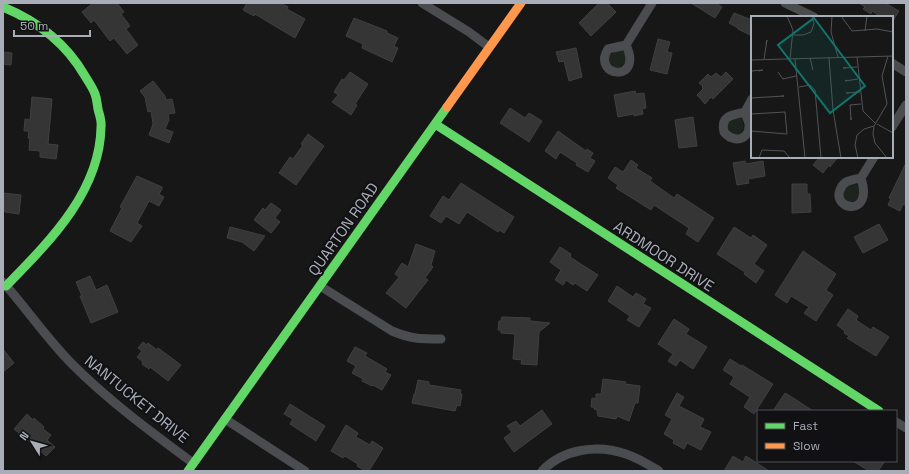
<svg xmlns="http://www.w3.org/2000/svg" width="909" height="474" font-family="'Space Grotesk',sans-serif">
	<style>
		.green { fill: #1d241e }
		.building { fill: #353536; stroke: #3f4043 }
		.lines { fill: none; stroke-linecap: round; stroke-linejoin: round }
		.street { stroke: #4b4c50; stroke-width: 9 }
		.fast { stroke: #63d668; stroke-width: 9 }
		.slow { stroke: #ff974d; stroke-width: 9 }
		.labels { text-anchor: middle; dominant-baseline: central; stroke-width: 4; stroke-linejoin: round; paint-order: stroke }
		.street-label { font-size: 15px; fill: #a8adb8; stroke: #111113 }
		.inset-road { fill: none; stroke: #515357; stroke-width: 1 }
		.view { fill: #0f766e; fill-opacity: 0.15; stroke: #0f766e; stroke-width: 2 }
		.inset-edge { fill: none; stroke: #a8adb8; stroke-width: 2 }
	</style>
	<rect width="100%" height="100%" fill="#171717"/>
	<!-- green -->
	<path class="green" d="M622,50H623L626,58L624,64L619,68L613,67L609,62C608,53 615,52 622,50Z
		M740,117L742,119C744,126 745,131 738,135L730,134L727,128C728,120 732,120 740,117Z
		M856,184L858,185L860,195C854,205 843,205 843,191L847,186Z"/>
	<!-- building -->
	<path class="building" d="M93,3H117L124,12L121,14L130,26L126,29L138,45L127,54L114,38L110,41L94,20L91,23L82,12Z
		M247,3H281L288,7L287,9L305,19L295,38L255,14L254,16L243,10Z
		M599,3H607L616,12L591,36L579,23Z
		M691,3H716L722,7L715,18Z
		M859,3H885L899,11L893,21L892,17H881L872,11L871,14L863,9L865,7Z
		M734,13L752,20V36L738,29V28L729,23Z
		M354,18L387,31V33L398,38L394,46L398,48L392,62L362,48L363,44L346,36Z
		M658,39L670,42L667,52L672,53L667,74L650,70Z
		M576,48L582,77L569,81L564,61L559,62L556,52Z
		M3,52L12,53L11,65L3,64Z
		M350,72L368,84L355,104L357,105L351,115L332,102L338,95L334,92L342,79L344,80Z
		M726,72L733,79L713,99L711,97L705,104L697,95L703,89L702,87L703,86L699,83L708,74L711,77L716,73L721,77Z
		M153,81L165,96L166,100L172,99L175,113L168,114L169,120L165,129L173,132L169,143L149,135L153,124L151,111L148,112L145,97L140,91Z
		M635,91L636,94L644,93L646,108L642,109L643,114L634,116V114L618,117L614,95Z
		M32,97L52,99L48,144L58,145L56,159L40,157V151L29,150L30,138H28L29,131H24L25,119L30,120Z
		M510,108L525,118L529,113L542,121L529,142L500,123Z
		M693,117L697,146L679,148L675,120Z
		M558,131L586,151L587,149L593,153L590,158L595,161L588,172L576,165L577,163L560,152L556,159L545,151Z
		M308,134L324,146L296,185L279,173L290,157L293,159L303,145L301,144Z
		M818,157H838L830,167L829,165L823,173L813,165L819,158Z
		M631,160L638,165L636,168L652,178L650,181L674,198L677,194L714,218L698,242L686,234L689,228L654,205L651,210L616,188L618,185L608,178L615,167L623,172Z
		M745,161L746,164L763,161L765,176L748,179L749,183L737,185L733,163Z
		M906,163V206L903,204L900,211L888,205L891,199L889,198Z
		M137,176L162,187V189L159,194L164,197L159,206L149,201L137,223L142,226L131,242L110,231L122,208L120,207Z
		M461,183L514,217L504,233L499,230L498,232L467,212L459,224L446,216L441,223L430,216L443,196L449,200Z
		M792,184H807V194H810L811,212L792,213Z
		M3,193L21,195L19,214L5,212V210H3Z
		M271,203L281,210L275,218L280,222L271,233L254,220L263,208L265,210Z
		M879,224L888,240L863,253L854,237Z
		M230,227L265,236L254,251L242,242L227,238Z
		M734,227L751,238L753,235L767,245L754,264L764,271L756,283L744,274L745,272L717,254Z
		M416,244L435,251L431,265L433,267L425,278L428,280L406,308L386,293L399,277L395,274L402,263L408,267Z
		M560,247L571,254L570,257L598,275L587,291L575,283L573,285L566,280L563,285L555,280L561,270L550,262Z
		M803,251L836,274L826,290L833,295L816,321L804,313L809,307L791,296L787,303L775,295Z
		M90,276L96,290L107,285L118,312L91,323L80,296H82L76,282Z
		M617,286L633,297L636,293L646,299L643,304L651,308L639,327L627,320L630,316L608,301Z
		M848,309L858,316L856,320L871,330L873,327L889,337L876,356L847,338L849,336L844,333L845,331L837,325Z
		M502,317L530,318V321L550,323L539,332L537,365L521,364L522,360L513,359L515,334L501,333V330H498L499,321H501Z
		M674,319L689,329L686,334L707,347L693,369L680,360L676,366L668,361L673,354L658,344Z
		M143,342L147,345L148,343L157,350L158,348L181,365L168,381L150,367L149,369L142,364L143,362L137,357L142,351L138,348Z
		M355,347L367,353L365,356L387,369L385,372L391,375L382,390L373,385L372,386L362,381L363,379L352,373L356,366L347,361Z
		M3,349L14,363L3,372Z
		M730,359L741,366L742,365L773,384L754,414L744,407L750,397L730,384L734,377L723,370Z
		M603,379L626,382L625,384L640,386L638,403H635L629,421L617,416L616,419L598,416L597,410L594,409V407H591L592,398L596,399V394H601Z
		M418,380L429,382V385L461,390L460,394H462L460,406L457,405L455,411L412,403L414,394H415Z
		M677,393L684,397L679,406L704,419L700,427L711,432L701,450L687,443L684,449L673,443L674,440L664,434L672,419L665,415Z
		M785,393L798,401L813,411H773Z
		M290,404L325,426L316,441L290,424L293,419L284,414Z
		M542,410L552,424L514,452L504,438L512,432L507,426L516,421L520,426Z
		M27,414L33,420L34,418L44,427L43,429L51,435L47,440L55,447L46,456L14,429Z
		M346,425L358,433L356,437L370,445L372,441L383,448L369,471H365L357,466L358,464L345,456L343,458L331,451Z
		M733,456L743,462L746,456L769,471H724Z
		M853,461H885L878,471H869Z"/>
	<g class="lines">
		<!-- street -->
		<path class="street" d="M422,3L469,32L489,47
			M785,3L814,17
			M626,45C644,84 591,77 608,49Z
			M626,45L652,3
			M892,63L906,72
			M745,112C746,116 748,120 749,124C750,140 734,144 724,132C720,115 733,115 745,112L752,99
			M892,127L906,105
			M861,178C874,218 832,210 840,190C841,187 843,184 846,182C850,180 856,179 861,178L874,157
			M3,282C27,309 47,339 72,364C109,401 151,432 193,463
			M320,286L392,331C411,339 420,339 441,339
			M225,419L305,471
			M896,422L906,428
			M542,471C563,449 597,444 626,454C638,458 649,465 659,471"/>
		<!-- fast -->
		<path class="fast" d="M3,7C37,21 66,43 85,76C88,81 93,88 95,94C97,99 97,104 98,109C99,114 102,121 101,127C100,192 49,242 6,286
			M435,124L879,411
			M188,471L447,107"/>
		<!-- slow -->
		<path class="slow" d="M447,107L521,3"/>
	</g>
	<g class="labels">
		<!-- street labels -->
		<g class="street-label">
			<text transform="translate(343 229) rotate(-55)">QUARTON ROAD</text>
			<text transform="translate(664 256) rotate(33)">ARDMOOR DRIVE</text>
			<text transform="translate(137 399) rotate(39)">NANTUCKET DRIVE</text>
		</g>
	</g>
	<!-- overview -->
	<g transform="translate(751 16)">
		<rect width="142" height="142" fill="#171717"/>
		<path class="inset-road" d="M36,0L42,14L39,43M81,0L80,16L87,41M90,0L101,15L126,13L142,16M114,15L116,0M42,19H52L60,16L63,8L61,0M106,41L112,95L125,108M59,42L62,54M78,42L82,94L90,142M13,43L16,24L15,28M44,43L54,142M0,44L142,40M95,52H92L106,51M0,55L12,54L8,55M27,56L32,63L45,60M96,64L94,65L107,63M48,71L59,69L64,74L70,142M98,77H95L109,76M0,82L33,80H30M0,98L34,96L36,118L0,115M100,101V104L99,89L110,88M126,108L142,117M8,142L11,134L33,135L39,142M107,142L104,129L106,119L113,113L123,110M136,142L124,127L122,118L123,110L136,88L131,60L137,40"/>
		<path class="view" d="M63,2L114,70L79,97L27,29Z"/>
		<rect width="142" height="142" class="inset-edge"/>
	</g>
	<!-- border -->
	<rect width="909" height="474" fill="none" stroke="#a8adb8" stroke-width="8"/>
	<!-- legend -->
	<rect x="757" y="410" width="140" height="52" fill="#111113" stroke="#4d4f55"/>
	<rect x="765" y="423" width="20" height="6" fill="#63d668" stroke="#4d4f55"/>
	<text x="793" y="430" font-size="12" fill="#a8adb8">Fast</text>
	<rect x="765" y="443" width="20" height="6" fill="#ff974d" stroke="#4d4f55"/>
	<text x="793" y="450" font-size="12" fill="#a8adb8">Slow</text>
	<!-- north arrow -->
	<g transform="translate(32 442) rotate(307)" stroke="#111113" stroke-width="3" paint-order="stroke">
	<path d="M0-3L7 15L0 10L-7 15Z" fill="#a8adb8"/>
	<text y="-6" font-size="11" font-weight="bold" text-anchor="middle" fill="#a8adb8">N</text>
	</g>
	<!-- scale -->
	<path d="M14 30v6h76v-6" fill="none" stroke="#a8adb8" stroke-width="2"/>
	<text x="20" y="30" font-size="12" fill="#a8adb8" stroke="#111113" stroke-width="3" paint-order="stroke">50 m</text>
</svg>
